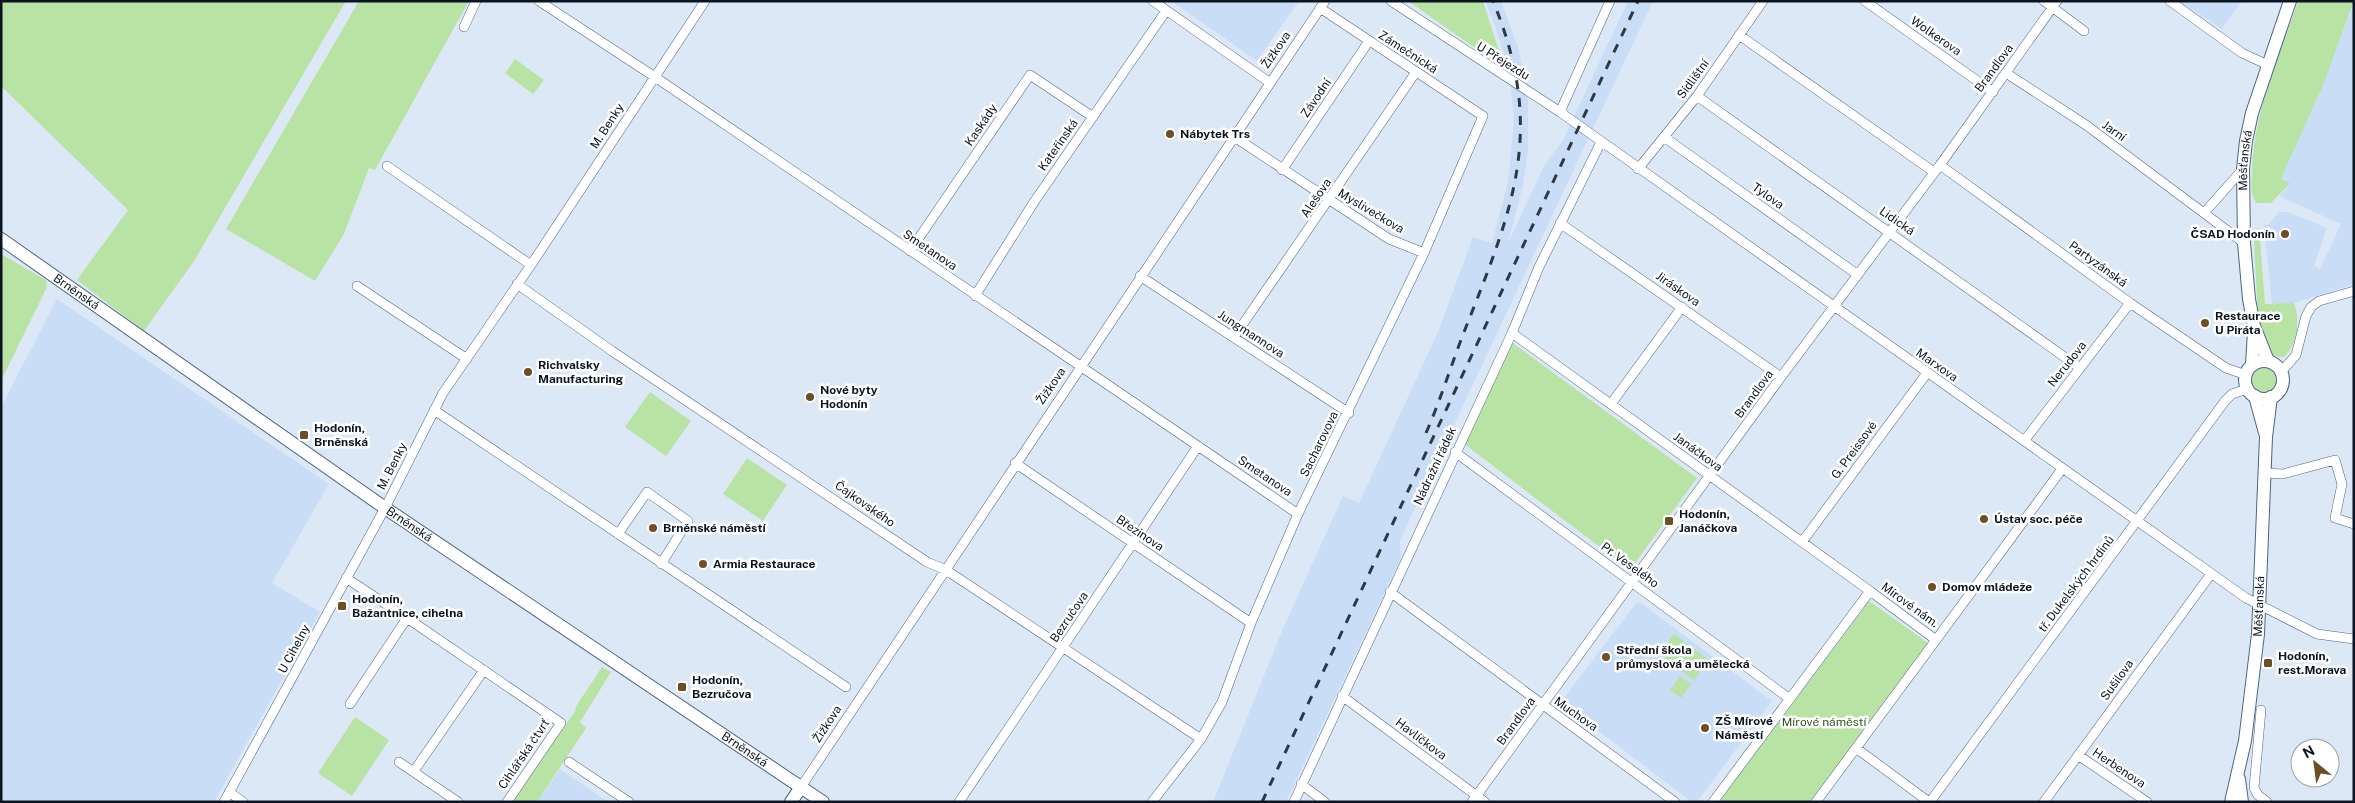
<svg xmlns="http://www.w3.org/2000/svg" width="2355" height="803" font-family="'Public Sans',sans-serif">
	<style>
		.built { fill: #caddf7 }
		.green { fill: #b8e3a4 }
		.lines { fill: none; stroke-linecap: round; stroke-linejoin: round }
		.street-casing { stroke: #4c6485; stroke-width: 10 }
		.secondary-casing { stroke: #4c6485; stroke-width: 14 }
		.street { stroke: #fff; stroke-width: 9 }
		.secondary { stroke: #fff; stroke-width: 12 }
		.rail { stroke: #2e3946; stroke-width: 3; stroke-dasharray: 9 9; stroke-linecap: butt }
		.poi-dot { fill: #6c4f23; stroke: #fff; stroke-width: 2 }
		.labels { text-anchor: middle; dominant-baseline: central; stroke-width: 5; stroke-linejoin: round; paint-order: stroke }
		.street-label { font-size: 12px; fill: #0b1522; stroke: #fff }
		.poi-label { font-size: 12px; font-weight: bold; fill: #0b1522; stroke: #fff; text-anchor: start }
		.park-label { font-size: 12px; fill: #31571a; stroke: #fff }
	</style>
	<rect width="100%" height="100%" fill="#dde8f7"/>
	<!-- built -->
	<path class="built" d="M1171,1H1299L1257,61Z
		M1485,1H1501L1519,50L1528,100V150L1523,185L1508,243L1545,164L1563,140L1628,1H1653L1400,540L1401,558L1286,802H1213L1284,626L1343,496L1359,503L1438,332L1473,237L1492,243L1508,182L1514,122L1510,74L1495,26Z
		M2180,1H2242L2222,29Z
		M2354,4V284L2294,303L2272,305L2264,224L2268,225L2279,212H2288L2327,228L2314,266L2320,269L2341,224L2279,196L2290,184L2281,179L2319,93Z
		M57,299L329,484L272,583L320,612L214,802H1V407Z
		M1636,603H1641L1772,701L1697,802H1692L1564,705V698Z
		M560,769L608,802H537Z"/>
	<!-- green -->
	<path class="green" d="M1,1H346L194,261L144,331L77,280L128,210L1,86Z
		M359,1H469L375,170L369,168L344,234L315,281L226,229Z
		M1408,1H1483L1505,69Z
		M2354,1L2324,83L2281,179L2290,183L2271,203H2256C2249,192 2252,181 2252,169C2255,109 2278,58 2298,2Z
		M515,59L544,80L533,94L505,73Z
		M2259,227L2265,304L2294,303C2301,321 2297,344 2284,357L2272,356L2258,320L2254,240L2255,231Z
		M1,254L46,280L47,287L1,381Z
		M1510,341L1697,478L1630,570L1463,443Z
		M2251 380a13 13 0 1 1 26 0a13 13 0 1 1-26 0Z
		M650,392L691,421L666,456L625,427Z
		M747,458L787,485L763,521L723,494Z
		M1869,601L1928,643L1810,802H1719Z
		M1674,634L1709,660L1694,680L1659,654Z
		M602,667L611,672L580,722L586,728L537,802H512L576,710L575,708Z
		M1680,676L1691,684L1681,698L1670,690Z
		M355,717L389,740L352,796L318,773Z"/>
	<g class="lines">
		<defs>
			<path id="street" d="M539,1L655,77L1298,514
				M1153,1L1269,82
				M1391,1L1560,112L2246,598L2317,634L2354,639
				M1865,1L1993,92
				M2044,1L2084,31
				M2170,1L2242,53L2268,65
				M464,27L476,1
				M1739,35L1934,172
				M2006,73L2086,125L2244,243
				M1697,96L2080,368
				M1560,112L1610,1
				M1233,136L1389,239L1424,253
				M1664,137L1858,275
				M1940,165L2130,303L2226,368L2246,375
				M387,166L531,265
				M1638,169L1697,96L1763,1
				M1282,170L1369,41
				M2204,213L2243,169
				M1560,223L1781,377
				M910,251L1030,75L1093,117
				M1140,276L1349,413
				M517,284L612,351L927,562L946,570L1201,739
				M357,286L467,359
				M975,296L1034,202L1166,11
				M1512,333L1870,591
				M1234,337L1416,72
				M2281,372L2296,355L2306,316L2311,307L2319,301L2354,291
				M1611,404L1682,307
				M434,410L846,687
				M2024,441L2130,303
				M1455,452L1790,699
				M1015,463L1251,623
				M2266,473L2283,474L2335,460L2342,484L2335,518L2354,524
				M618,534L647,492L688,521L661,564
				M1802,542L1927,373
				M346,578L407,618L350,704
				M1390,592L1675,802
				M407,618L561,723L507,802
				M1936,640L2062,469
				M1342,696L1485,802
				M2261,710L2254,788L2258,795L2267,802
				M1856,748L1929,802
				M2078,755L2147,802
				M399,762L458,802
				M569,762L629,802
				M414,771L484,670
				M1301,784L1325,802
				M801,787L1325,1
				M229,792L243,802
				M224,802L385,508L443,393L531,265L705,1
				M959,802L1198,446
				M1152,802L1201,739L1222,702L1251,623L1298,514L1424,253L1483,116L1320,8
				M1294,802L1512,333L1539,267L1601,142
				M1472,802L1781,377L1940,165L2057,1
				M1713,802L1870,591L1936,640L1816,802
				M1930,802L2225,401L2232,394L2247,389
				M2044,802L2211,574"/>
			<g id="secondary">
				<path id="s1" d="M1,239L385,508L823,802"/>
				<path id="s2" d="M2268,361L2254,326L2249,299L2244,243L2243,169L2246,141L2252,113L2290,1"/>
				<circle cx="2264" cy="380" r="19"/>
				<path d="M2252,365L2254,331"/>
				<path d="M2255,396L2265,433"/>
				<path d="M2239,779L2242,802"/>
				<path d="M791,802L801,787"/>
				<path id="s3" d="M2231,802L2245,741L2258,634L2266,437L2271,397"/>
			</g>
		</defs>
		<!-- street casing -->
		<use href="#street" class="street-casing"/>
		<!-- secondary casing -->
		<use href="#secondary" class="secondary-casing"/>
		<!-- street -->
		<use href="#street" class="street"/>
		<!-- secondary -->
		<use href="#secondary" class="secondary"/>
		<!-- rail -->
		<path class="rail" d="M1426,433C1441,399 1452,362 1466,327C1514,206 1546,129 1493,1
			M1262,802L1638,1"/>
	</g>
	<!-- markers -->
	<g class="poi-dot">
		<circle cx="1170" cy="134" r="5"/>
		<circle cx="2285" cy="234" r="5"/>
		<circle cx="2205" cy="323" r="5"/>
		<circle cx="528" cy="372" r="5"/>
		<circle cx="810" cy="397" r="5"/>
		<rect x="299" y="430" width="10" height="10" rx="2.5"/>
		<circle cx="1984" cy="519" r="5"/>
		<rect x="1664" y="516" width="10" height="10" rx="2.5"/>
		<circle cx="653" cy="528" r="5"/>
		<circle cx="703" cy="564" r="5"/>
		<circle cx="1932" cy="587" r="5"/>
		<rect x="337" y="601" width="10" height="10" rx="2.5"/>
		<circle cx="1606" cy="657" r="5"/>
		<rect x="2263" y="658" width="10" height="10" rx="2.5"/>
		<rect x="677" y="682" width="10" height="10" rx="2.5"/>
		<circle cx="1705" cy="728" r="5"/>
	</g>
	<g class="labels">
		<!-- street labels -->
		<g class="street-label">
			<text transform="translate(1936 36) rotate(35)">Wolkerova</text>
			<text transform="translate(1276 50) rotate(-56)">Žižkova</text>
			<text transform="translate(1408 52) rotate(33)">Zámečnická</text>
			<text transform="translate(1503 61) rotate(32)">U Přejezdu</text>
			<text transform="translate(1994 68) rotate(-54)">Brandlova</text>
			<text transform="translate(1693 79) rotate(-54)">Sídlištní</text>
			<text transform="translate(1316 98) rotate(-56)">Závodní</text>
			<text transform="translate(981 125) rotate(-56)">Kaskády</text>
			<text transform="translate(607 126) rotate(-57)">M. Benky</text>
			<text transform="translate(2114 131) rotate(36)">Jarní</text>
			<text transform="translate(1058 145) rotate(-55)">Kateřinská</text>
			<text stroke="none"><textPath href="#s2" startOffset="204">Měšťanská</textPath></text>
			<text transform="translate(1768 196) rotate(35)">Tylova</text>
			<text transform="translate(1316 198) rotate(-56)">Alešova</text>
			<text transform="translate(1371 211) rotate(31)">Myslivečkova</text>
			<text transform="translate(1897 221) rotate(35)">Lidická</text>
			<text transform="translate(930 250) rotate(34)">Smetanova</text>
			<text transform="translate(2098 264) rotate(36)">Partyzánská</text>
			<text transform="translate(1678 289) rotate(35)">Jiráskova</text>
			<text stroke="none"><textPath href="#s1" startOffset="92">Brněnská</textPath></text>
			<text transform="translate(1251 334) rotate(33)">Jungmannova</text>
			<text transform="translate(2067 364) rotate(-52)">Nerudova</text>
			<text transform="translate(1937 365) rotate(35)">Marxova</text>
			<text transform="translate(1051 386) rotate(-56)">Žižkova</text>
			<text transform="translate(1754 394) rotate(-54)">Brandlova</text>
			<text transform="translate(1319 444) rotate(-64)">Sacharovova</text>
			<text transform="translate(1854 450) rotate(-54)">G. Preissové</text>
			<text transform="translate(1698 452) rotate(36)">Janáčkova</text>
			<text transform="translate(392 466) rotate(-63)">M. Benky</text>
			<text transform="translate(1435 466) rotate(-65)">Nádražní řádek</text>
			<text transform="translate(1265 476) rotate(34)">Smetanova</text>
			<text transform="translate(865 504) rotate(35)">Čajkovského</text>
			<text stroke="none"><textPath href="#s1" startOffset="498">Brněnská</textPath></text>
			<text transform="translate(1140 533) rotate(34)">Březinova</text>
			<text transform="translate(1630 565) rotate(36)">Pr. Veselého</text>
			<text transform="translate(2076 584) rotate(-53)">tř. Dukelských hrdinů</text>
			<text transform="translate(1910 605) rotate(36)">Mírové nám.</text>
			<text stroke="none"><textPath href="#s3" startOffset="198">Měšťanská</textPath></text>
			<text transform="translate(1069 617) rotate(-56)">Bezručova</text>
			<text transform="translate(294 649) rotate(-62)">U Cihelny</text>
			<text transform="translate(2117 680) rotate(-54)">Sušilova</text>
			<text transform="translate(1576 714) rotate(35)">Muchova</text>
			<text transform="translate(1516 721) rotate(-54)">Brandlova</text>
			<text transform="translate(827 724) rotate(-57)">Žižkova</text>
			<text transform="translate(1421 739) rotate(37)">Havlíčkova</text>
			<text stroke="none"><textPath href="#s1" startOffset="902">Brněnská</textPath></text>
			<text transform="translate(524 754) rotate(-56)">Cihlářská čtvrť</text>
			<text transform="translate(2119 768) rotate(34)">Herbenova</text>
		</g>
		<!-- poi labels -->
		<g class="poi-label">
			<text x="1180" y="134">Nábytek Trs</text>
			<text x="2275" y="234" text-anchor="end">ČSAD Hodonín</text>
			<text x="2215" y="316">Restaurace<tspan x="2215" dy="14">U Piráta</tspan></text>
			<text x="538" y="365">Richvalsky<tspan x="538" dy="14">Manufacturing</tspan></text>
			<text x="820" y="390">Nové byty<tspan x="820" dy="14">Hodonín</tspan></text>
			<text x="314" y="428">Hodonín,<tspan x="314" dy="14">Brněnská</tspan></text>
			<text x="1679" y="514">Hodonín,<tspan x="1679" dy="14">Janáčkova</tspan></text>
			<text x="1994" y="519">Ústav soc. péče</text>
			<text x="663" y="528">Brněnské náměstí</text>
			<text x="713" y="564">Armia Restaurace</text>
			<text x="1942" y="587">Domov mládeže</text>
			<text x="352" y="599">Hodonín,<tspan x="352" dy="14">Bažantnice, cihelna</tspan></text>
			<text x="1616" y="650">Střední škola<tspan x="1616" dy="14">průmyslová a umělecká</tspan></text>
			<text x="2278" y="656">Hodonín,<tspan x="2278" dy="14">rest.Morava</tspan></text>
			<text x="692" y="680">Hodonín,<tspan x="692" dy="14">Bezručova</tspan></text>
			<text x="1715" y="721">ZŠ Mírové<tspan x="1715" dy="14">Náměstí</tspan></text>
		</g>
		<!-- park labels -->
		<g class="park-label">
			<text x="1824" y="722">Mírové náměstí</text>
		</g>
	</g>
	<!-- border -->
	<rect width="2355" height="803" fill="none" stroke="#0b1522" stroke-width="5"/>
	<!-- north arrow -->
	<g transform="translate(2315 763) rotate(331)"><circle r="24" fill="#ffffff" stroke="#9da1a7"/>
	<path d="M0-4L9 19L0 12L-9 19Z" fill="#6c4f23"/>
	<text y="-8" font-size="14" font-weight="bold" text-anchor="middle" fill="#0b1522">N</text>
	</g>
</svg>
